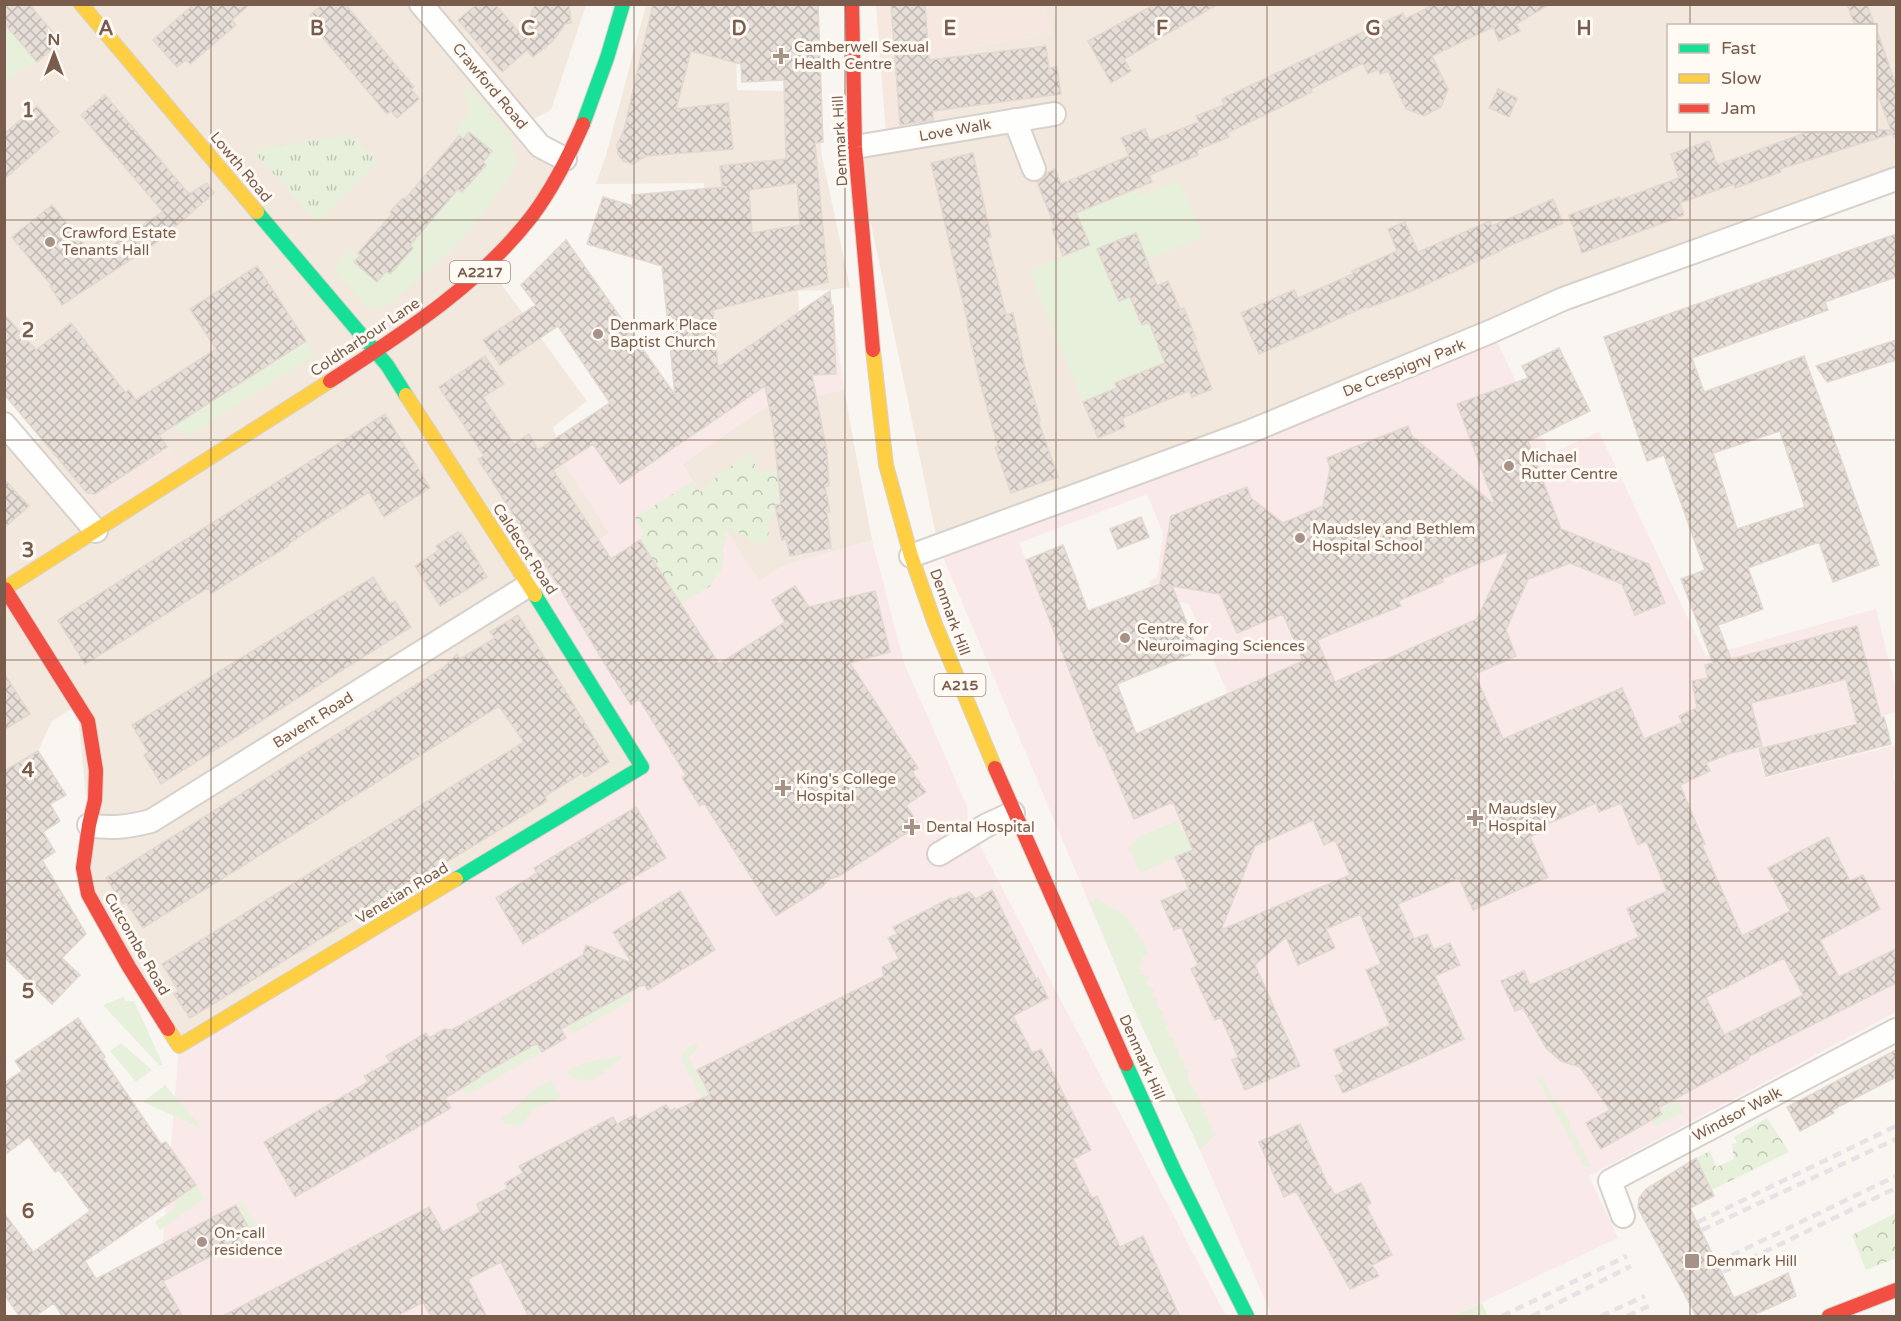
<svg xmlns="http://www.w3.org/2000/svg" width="1901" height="1321" font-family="'Varela Round',sans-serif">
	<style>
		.residential { fill: #f2e8de; fill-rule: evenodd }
		.commercial { fill: #f6e8e1 }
		.medical { fill: #fae9e9; fill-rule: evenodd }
		.grass { fill: #e7f0db }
		.forest { fill: url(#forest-crowns) }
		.park { fill: url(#park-tufts) }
		.building { fill: url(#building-cross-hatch); stroke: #e2d8d2; stroke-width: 1.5; fill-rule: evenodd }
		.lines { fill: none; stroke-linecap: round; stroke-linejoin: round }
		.street-casing { stroke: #d7d1cb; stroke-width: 26 }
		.fast-casing { stroke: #d9d2cb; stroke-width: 16 }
		.slow-casing { stroke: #d9d2cb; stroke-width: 16 }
		.jam-casing { stroke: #d9d2cb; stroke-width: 16 }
		.street { stroke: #fefefd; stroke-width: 22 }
		.fast { stroke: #16e098; stroke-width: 14 }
		.slow { stroke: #ffcf43; stroke-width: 14 }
		.jam { stroke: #f24e42; stroke-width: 14 }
		.rail { stroke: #e6e3e7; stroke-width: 4.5; stroke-dasharray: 9 6; stroke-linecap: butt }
		.grid { fill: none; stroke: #7a5c4d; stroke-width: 1.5; stroke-opacity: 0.55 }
		.poi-dot { fill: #a69286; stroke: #fffaf3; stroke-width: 2 }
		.labels { text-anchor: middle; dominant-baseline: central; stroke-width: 6; stroke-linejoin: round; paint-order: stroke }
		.shield { fill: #fffaf3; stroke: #a28b7f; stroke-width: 1.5 }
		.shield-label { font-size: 14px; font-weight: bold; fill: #7a5c4d }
		.poi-label { font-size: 15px; fill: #7a5c4d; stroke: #fffaf3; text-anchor: start }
		.street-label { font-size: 15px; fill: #7a5c4d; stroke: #fffaf3 }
		.grid-label { font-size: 20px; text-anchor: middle; font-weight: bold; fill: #7a5c4d; stroke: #fffaf3; stroke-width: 6; stroke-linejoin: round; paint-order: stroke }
	</style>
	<defs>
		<pattern id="forest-crowns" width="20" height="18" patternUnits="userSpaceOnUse" patternTransform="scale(1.5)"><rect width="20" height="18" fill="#e7f0db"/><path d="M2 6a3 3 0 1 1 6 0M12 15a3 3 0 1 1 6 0" fill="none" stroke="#c0c6b4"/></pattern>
		<pattern id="park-tufts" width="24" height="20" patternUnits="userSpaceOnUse" patternTransform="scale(1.5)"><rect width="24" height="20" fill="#e7f0db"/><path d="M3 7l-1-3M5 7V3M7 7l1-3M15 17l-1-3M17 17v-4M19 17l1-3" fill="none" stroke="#c0c6b4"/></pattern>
		<pattern id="building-cross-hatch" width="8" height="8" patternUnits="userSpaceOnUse" patternTransform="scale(1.5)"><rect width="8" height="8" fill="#e6ded7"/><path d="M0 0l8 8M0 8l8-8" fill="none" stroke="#bfb7b1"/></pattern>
	</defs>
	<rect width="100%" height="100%" fill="#f9f5f0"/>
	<!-- residential -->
	<path class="residential" d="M5,5H586L551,110L522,125L565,159L488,266L587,401L553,427L564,463L610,533L549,571L642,767L179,1046L88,894L89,825L77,705L52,721L38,751L7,769L5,765V424L29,451L76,412L5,378Z
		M646,5H735L737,90L820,92L821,152L850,287L830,290L798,291L799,311L718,366L704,183L596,184L606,155Z
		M1042,5H1896V179L938,545L855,147L943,132L940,53L1052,33ZM1668,26H1876V130H1668Z
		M844,390L872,540L783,566L759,581L682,464L767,406Z"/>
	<!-- commercial -->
	<path class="commercial" d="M876,5H1042L1052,33L940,53L943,124L886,133Z
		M159,435L185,474L96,531L70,496Z"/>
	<!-- medical -->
	<path class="medical" d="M830,290L844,390L767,406L682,464L759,581L783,566L872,540L904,663L967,806L968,820L978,842L1226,1316H157L179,1046L642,767L529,585L609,533L564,463L625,424L675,395Z
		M1492,331L1550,454L1599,432L1706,656L1876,609L1896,690V712L1757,749L1765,778L1896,745L1893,778L1896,781V1012L1589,1176L1618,1238L1453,1316H1272L1200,1150L1133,1007L938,545ZM1147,494L1163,533L1157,577L1149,581L1155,597L1189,604L1228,694L1103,747L1099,746L1043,605L1080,590L1063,545L1026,560L1019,543Z"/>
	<!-- grass -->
	<path class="grass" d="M4,23L37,62L21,70L5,84Z
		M467,85L512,137L517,166L471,230L449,253L385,308L367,307L334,269L349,250L359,257L354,263L376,282L386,271L390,274L413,248L410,245L458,189L462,192L486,165L483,162L492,151L470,132L463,139L456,133L470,110L463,91Z
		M1179,180L1203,237L1147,260L1135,234L1098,249L1119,301L1130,297L1142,325L1149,322L1161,353L1176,358L1115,383L1117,388L1083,402L1029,270L1090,246L1079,218L1074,214L1136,186L1140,196Z
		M306,341L315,355L189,436L172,427Z
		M1177,821L1193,850L1140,873L1129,848L1138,837Z
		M1097,898L1126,916L1149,952L1144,955L1139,968L1143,970L1142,974L1149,977L1146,985L1154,989L1152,996L1158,998L1156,1007L1163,1011L1161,1019L1168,1022L1166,1029L1169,1030L1168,1035L1175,1039L1173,1047L1180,1048L1178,1056L1185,1060L1183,1067L1189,1071L1187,1079C1194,1083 1212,1126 1215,1135L1200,1150L1133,1007L1090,902Z
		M628,993L631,1000L572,1034L568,1025L608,1002L609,1004Z
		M123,997L126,1001H134L163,1065H159L103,1005Z
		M121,1043L152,1070L136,1082L110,1051Z
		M537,1043L542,1052L466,1096L462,1088L480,1077L479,1076Z
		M696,1043L698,1048L689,1057L742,1160L729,1148L682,1061C682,1050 687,1048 696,1043Z
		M617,1056H621V1059L593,1081L570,1077L567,1071L584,1063Z
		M1542,1076L1555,1102L1568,1116L1570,1126L1590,1166L1585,1167L1537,1078Z
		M551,1080L561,1098L533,1109L524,1123L519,1126L504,1123L501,1118L511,1112L533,1090Z
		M165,1085L203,1129L143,1102Z
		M1676,1098L1684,1112L1656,1126L1652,1119C1663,1113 1665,1104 1676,1098Z
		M196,1185L205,1198L160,1230L155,1222L177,1207L173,1200Z
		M241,1201L259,1230L252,1234L237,1202Z
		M1482,1303L1487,1314L1482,1316H1453Z"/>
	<!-- forest -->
	<path class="forest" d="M752,452L757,472L778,471L780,497L769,522L768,543H752C744,535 738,529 725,531L727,536L722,549L724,558L721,571L709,587L680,604L640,540L644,533L635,518L693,481L700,492L721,473Z
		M1767,1118L1789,1152L1712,1190L1696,1158L1710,1151L1716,1167L1734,1159L1732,1144L1737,1143L1734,1137Z
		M1896,1213V1258L1866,1270L1852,1235Z"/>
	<!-- park -->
	<path class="park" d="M350,135L378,162L318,223L252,150Z"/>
	<!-- building -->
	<path class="building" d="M4,4H29L61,42L37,62L4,23Z
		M194,4H250L232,20L236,25L190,64L186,60L177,67L153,40Z
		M323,4H345L414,87L411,89L419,99L397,118L391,111L387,114L314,27L317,24L310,15Z
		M477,4H495L523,37L535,4H569L571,23L565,24L553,41L533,57L527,50L502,72L458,20Z
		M653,4H818L823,142L815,143L828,282L713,310L718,367L830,291L831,305H833L836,374L812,375L827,452L829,486L825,487L830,512H827L831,548L790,556L786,539L782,540L775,505L781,504L773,425L765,386L620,484L593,444L553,470L611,559L640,540L719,664L785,622L772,600L795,586L809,607L875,591L890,652L850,663L918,768L912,772L926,792L906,805L919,825L839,876L829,879L823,886L776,916L704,803L700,806L682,778L686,775L639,699L631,705L606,666L561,590L478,459L484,456L439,387L485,356L504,384L483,397L514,444L529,434L538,450L610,403L558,326L500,365L483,340L536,305L521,285L566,240L675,395L662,266L587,244L603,197L633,206L632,195L727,187L722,186L720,166L786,159L784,80L742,82L741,64L691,51L676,109L728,103L733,149L646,156L633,164L623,161L618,154L617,145L624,130ZM797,183L800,225L752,233L749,190Z
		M891,4H925L929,60L1046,46L1049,68L1057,67L1061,94L933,111V120L900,125Z
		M1155,4H1218L1124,59L1131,71L1111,83L1088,41Z
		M1435,4H1550L1516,24L1520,31L1499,41L1493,27L1432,56L1448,89L1441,107L1424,116L1406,109L1388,71L1380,74L1378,69L1368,74L1363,63L1311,89L1312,92L1227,133L1229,137L1197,150L1198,155L1149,175L1152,182L1076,213L1090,245L1063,256L1052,229L1055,227L1037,182L1044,178L1046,173L1055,169L1061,184L1129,156L1121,138L1145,129L1150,141L1199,122L1196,116L1224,105L1222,99L1403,13L1405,19Z
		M1847,4H1867L1875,26H1855Z
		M1875,34H1878L1896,85V138H1894L1875,87Z
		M1498,89L1517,98L1509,117L1489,108Z
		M105,95L189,194L207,183L214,193L156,243L62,305L50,286L51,285L12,237L52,205L94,257L163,212L81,115Z
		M37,106L59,132L4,179V134Z
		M1813,130H1890L1891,134L1780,169L1781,172L1735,188L1734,184L1680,203L1684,215L1582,253L1569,215L1619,197V200L1679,178L1671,154L1709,141L1717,165Z
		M469,132L492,151L483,162L486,165L462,192L458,189L410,245L413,248L390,274L386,271L377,282L354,262L361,255L358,253L392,214L390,212L403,198L405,199L459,136L463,139Z
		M973,153L991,237L987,238L1006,315L1013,313L1023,360L1040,420H1038L1058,477L1011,493L995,447L998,446L981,386L967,325L968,324L931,163Z
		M1553,199L1563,223L1502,249V250L1414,290L1368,308L1367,306L1259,354L1241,313L1294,290L1298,298L1353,274L1352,271L1397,251L1388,229L1405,222L1418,252L1490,221L1492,226Z
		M1136,233L1157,286L1168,281L1180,309L1184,308L1196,339L1193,340L1212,389L1192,397L1189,391L1122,418L1125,427L1098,438L1083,402L1117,388L1115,383L1165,363L1149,322L1142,325L1130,297L1119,301L1097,249Z
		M1896,234V277L1825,302L1828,310L1692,358L1704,392L1804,356L1879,565L1833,582L1819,542L1748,568L1763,609L1718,625L1731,659L1857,626L1881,718L1884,717L1891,744L1766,776L1759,749L1857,724L1846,679L1751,703L1762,746L1731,753L1706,763L1710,771L1680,785L1705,844L1702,845L1742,936L1790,911L1768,868L1828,837L1850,881L1863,875L1880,909L1820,940L1839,977L1896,949V983L1748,1057L1749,1059L1658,1108L1662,1114L1601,1149L1586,1123L1610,1110L1580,1067L1561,1061L1546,1048L1523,1008L1515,1011L1501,981L1524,971L1530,985L1639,937L1627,909L1667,891L1646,841L1638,845L1621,803L1599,812L1596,803L1538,828L1540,832L1530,837L1548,877L1473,910L1459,878L1398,904L1414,939L1427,934L1434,950L1450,943L1460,965L1435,976L1464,1039L1343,1093L1335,1076L1344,1072L1334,1050L1390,1025L1366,970L1381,964L1360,914L1326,929L1335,948L1298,965L1286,937L1255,965L1300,1066L1245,1090L1232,1060L1238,1057L1221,1017L1215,1020L1191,969L1198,965L1181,927L1174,930L1161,901L1189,889L1175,857L1193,850L1173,802L1134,819L1102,745L1099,746L1026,560L1063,545L1088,611L1160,584L1171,516L1247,487L1251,498L1283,523L1323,506L1330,468L1327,458L1408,426L1412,436L1495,505L1457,404L1528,378L1522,366L1559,348L1590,411L1528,441L1561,529L1649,564L1665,603L1635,615L1622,584L1570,563L1528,579L1506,630L1516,656L1475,674L1503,739L1622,688L1644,739L1682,723L1679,716L1697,708L1692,681L1708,678L1705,665L1713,663L1681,579L1705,570L1664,455L1647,461L1604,337ZM1780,431L1805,507L1737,529L1713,453ZM1509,551L1477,619L1335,682L1317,640L1401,606L1398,601L1443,582V578ZM1172,586L1220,594L1237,633L1283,614L1303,661L1136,734L1117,684L1198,651ZM1313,820L1324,845L1335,840L1350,875L1221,930L1255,846ZM1784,958L1803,995L1724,1035L1706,997Z
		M257,266L306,341L159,435L167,447L95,494L87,493L4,394V314L36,350L71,323L125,392L129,390L136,400L216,349L190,309Z
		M1896,340V360L1827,382L1816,366Z
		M385,414L430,488L384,517L369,492L307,531L287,545L288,546L223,586L211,594L208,588L85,664L58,620Z
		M4,479L29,506L4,528Z
		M1141,517L1149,537L1118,549L1110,529Z
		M458,532L460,534L461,533L487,577L440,606L415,566L439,550L436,546Z
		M373,577L390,604L395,601L411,627L161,784L144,755L148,752L132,725Z
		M518,615L609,762L585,777L582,773L545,796L547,801L190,1018L174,994L179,991L162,964L524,742L499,706L143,928L126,902L123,904L106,878L443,668L457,654L460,659L495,638L490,632Z
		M4,673L30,714L4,730Z
		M38,751L66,795L50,804L60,821L43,832L55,852L42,860L86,934L62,958L80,975L52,1004L4,957V771Z
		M636,807L666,858L523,944L496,898L537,873L534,868Z
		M992,890L1036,979L1038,978L1048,998L1013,1016L1032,1053L1041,1049L1091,1150L1073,1159L1092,1198L1097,1196L1120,1247L1143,1236L1180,1317H529L501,1262L468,1279L487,1317H431L423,1302L395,1317H221L429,1207L443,1232L480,1212L477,1204L508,1188L505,1183L523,1173L519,1166L613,1117L617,1124L635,1115L638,1120L666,1105L670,1111L675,1108L676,1110L710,1095L697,1070L884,976L882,967L899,959L888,938L897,934L893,927L951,898V900L969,892L976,899Z
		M680,891L715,950L648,990L644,984L561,1029L566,1038L542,1052L537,1043L479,1076L480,1077L445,1098L451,1108L295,1197L264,1142L368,1082L364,1076L390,1062L386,1056L426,1033L429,1038L445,1029L451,1030L461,1025L583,955L586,945L632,963L613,932Z
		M78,1018L105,1057L103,1059L161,1144L166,1142L196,1185L85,1261L96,1279L236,1205L252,1234L245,1238L242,1246L234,1244L163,1281L183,1317H63L54,1303L34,1317H20L4,1294V1213L33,1252L90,1211L59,1170L55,1172L29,1137L4,1155V1083L22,1071L15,1061Z
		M1896,1050V1077L1832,1110L1834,1113L1800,1131L1787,1107Z
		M1300,1124L1329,1187L1330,1186L1335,1195L1361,1183L1371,1203L1366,1206L1392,1255L1372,1265L1379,1276L1350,1289L1296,1191L1284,1197L1259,1142Z
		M1696,1158L1714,1196L1690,1208L1734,1298L1788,1273L1796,1296L1749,1317H1694L1696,1316L1693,1310L1638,1208L1639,1198L1646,1189Z"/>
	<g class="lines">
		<defs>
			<path id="street" d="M421,4L540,146L565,159
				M1015,120L1034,169
				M855,147L1054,114
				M4,424L96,531
				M911,556L1251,431L1492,331L1563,299L1896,179
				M89,825C111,829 128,827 151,821L529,585
				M939,854L987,825L1013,813
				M1623,1216L1610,1181L1896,1030"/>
			<path id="fast" d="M583,124L607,58L623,4
				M257,212L387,365L406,395
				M456,879L642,767L535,595
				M1126,1064L1174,1170L1247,1316"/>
			<path id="slow" d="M81,4L257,212
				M873,350L886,465L911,556L935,624L995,768
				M406,395L535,595
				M4,589L330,381
				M168,1029L179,1046L456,879"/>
			<path id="jam" d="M852,4L855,147L873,350
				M330,381C402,334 479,285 532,216C553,188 569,156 583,124
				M5,589L88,721L96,770L95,800L89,825L83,868L88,894L129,967L168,1029
				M995,768L1126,1064
				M1829,1316L1896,1290"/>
		</defs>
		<!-- street casing -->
		<use href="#street" class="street-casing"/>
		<!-- fast casing -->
		<use href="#fast" class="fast-casing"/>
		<!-- slow casing -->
		<use href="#slow" class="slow-casing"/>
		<!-- jam casing -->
		<use href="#jam" class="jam-casing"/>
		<!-- street -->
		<use href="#street" class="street"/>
		<!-- fast -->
		<use href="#fast" class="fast"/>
		<!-- slow -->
		<use href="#slow" class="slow"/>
		<!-- jam -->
		<use href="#jam" class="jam"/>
		<!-- rail -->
		<path class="rail" d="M1698,1222L1896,1126
			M1702,1230L1896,1139
			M1718,1262L1896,1176
			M1723,1272L1896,1188
			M1502,1316L1627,1256
			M1532,1316L1631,1266
			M1601,1316L1645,1296
			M1627,1316L1649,1306"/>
	</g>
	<!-- grid -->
	<path class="grid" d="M211,4V1316M422,4V1316M634,4V1316M845,4V1316M1056,4V1316M1267,4V1316M1479,4V1316M1690,4V26M1690,130V1316M4,220H1896M4,440H1896M4,660H1896M4,881H1896M4,1101H1896"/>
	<!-- markers -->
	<g class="poi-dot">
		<path d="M778 47h6v6h6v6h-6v6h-6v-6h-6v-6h6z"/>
		<circle cx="50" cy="242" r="6"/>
		<circle cx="598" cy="334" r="6"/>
		<circle cx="1509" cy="466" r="6"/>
		<circle cx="1300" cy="538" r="6"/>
		<circle cx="1125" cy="638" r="6"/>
		<path d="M780 779h6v6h6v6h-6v6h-6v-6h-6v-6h6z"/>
		<path d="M1472 809h6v6h6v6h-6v6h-6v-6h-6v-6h6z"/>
		<path d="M909 818h6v6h6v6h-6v6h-6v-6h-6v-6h6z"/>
		<circle cx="202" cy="1242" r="6"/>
		<rect x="1684" y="1253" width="16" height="16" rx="3"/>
	</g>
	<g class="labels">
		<!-- shield labels -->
		<g class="shield">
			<rect x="450" y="261" width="60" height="22" rx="4.5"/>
			<rect x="934.5" y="674" width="51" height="22" rx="4.5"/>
		</g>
		<g class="shield-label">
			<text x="480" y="272">A2217</text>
			<text x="960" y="685">A215</text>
		</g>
		<!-- poi labels -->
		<g class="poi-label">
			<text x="794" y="47">Camberwell Sexual<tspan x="794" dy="17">Health Centre</tspan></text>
			<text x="62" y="233">Crawford Estate<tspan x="62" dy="17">Tenants Hall</tspan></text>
			<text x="610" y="325">Denmark Place<tspan x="610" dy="17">Baptist Church</tspan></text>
			<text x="1521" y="457">Michael<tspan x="1521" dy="17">Rutter Centre</tspan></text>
			<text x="1312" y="529">Maudsley and Bethlem<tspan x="1312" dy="17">Hospital School</tspan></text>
			<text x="1137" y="629">Centre for<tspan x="1137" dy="17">Neuroimaging Sciences</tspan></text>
			<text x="796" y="779">King's College<tspan x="796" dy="17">Hospital</tspan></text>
			<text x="1488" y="809">Maudsley<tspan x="1488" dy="17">Hospital</tspan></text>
			<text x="926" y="827">Dental Hospital</text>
			<text x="214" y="1233">On-call<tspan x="214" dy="17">residence</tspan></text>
			<text x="1706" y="1261">Denmark Hill</text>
		</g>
		<!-- street labels -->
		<g class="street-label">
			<text transform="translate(490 86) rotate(50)">Crawford Road</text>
			<text transform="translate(955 130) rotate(-10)">Love Walk</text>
			<text transform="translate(840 141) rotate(-93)">Denmark Hill</text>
			<text transform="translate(241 167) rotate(50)">Lowth Road</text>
			<text transform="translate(365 337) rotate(-34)">Coldharbour Lane</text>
			<text transform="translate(1404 368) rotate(-22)">De Crespigny Park</text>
			<text transform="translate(525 549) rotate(57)">Caldecot Road</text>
			<text transform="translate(950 612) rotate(70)">Denmark Hill</text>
			<text transform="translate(313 720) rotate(-32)">Bavent Road</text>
			<text transform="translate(402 893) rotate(-31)">Venetian Road</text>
			<text transform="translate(137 944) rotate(60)">Cutcombe Road</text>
			<text transform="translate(1142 1057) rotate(66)">Denmark Hill</text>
			<text transform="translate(1737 1114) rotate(-28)">Windsor Walk</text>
		</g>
	</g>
	<g class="grid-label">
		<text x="106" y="35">A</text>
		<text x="317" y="35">B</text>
		<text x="528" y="35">C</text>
		<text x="739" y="35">D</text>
		<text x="950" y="35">E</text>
		<text x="1162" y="35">F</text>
		<text x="1373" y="35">G</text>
		<text x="1584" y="35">H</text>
		<text x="28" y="117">1</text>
		<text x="28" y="337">2</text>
		<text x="28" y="557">3</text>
		<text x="28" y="777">4</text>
		<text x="28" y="998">5</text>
		<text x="28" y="1218">6</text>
	</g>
	<!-- border -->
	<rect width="1901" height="1321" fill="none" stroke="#7a5c4d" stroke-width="12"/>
	<!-- legend -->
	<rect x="1667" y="24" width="210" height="108" fill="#fffaf3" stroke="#cabbb1" stroke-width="1.5"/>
	<rect x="1679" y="44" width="30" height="9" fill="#16e098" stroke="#cabbb1" stroke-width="1.5"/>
	<text x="1721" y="54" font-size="18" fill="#7a5c4d">Fast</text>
	<rect x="1679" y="74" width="30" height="9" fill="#ffcf43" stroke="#cabbb1" stroke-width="1.5"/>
	<text x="1721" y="84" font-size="18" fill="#7a5c4d">Slow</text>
	<rect x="1679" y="104" width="30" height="9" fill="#f24e42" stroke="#cabbb1" stroke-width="1.5"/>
	<text x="1721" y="114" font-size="18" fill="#7a5c4d">Jam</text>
	<!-- north arrow -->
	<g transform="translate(54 54)" stroke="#fffaf3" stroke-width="4.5" paint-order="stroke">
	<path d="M0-4.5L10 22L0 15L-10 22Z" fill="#7a5c4d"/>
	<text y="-9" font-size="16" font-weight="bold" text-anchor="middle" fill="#7a5c4d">N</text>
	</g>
</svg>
